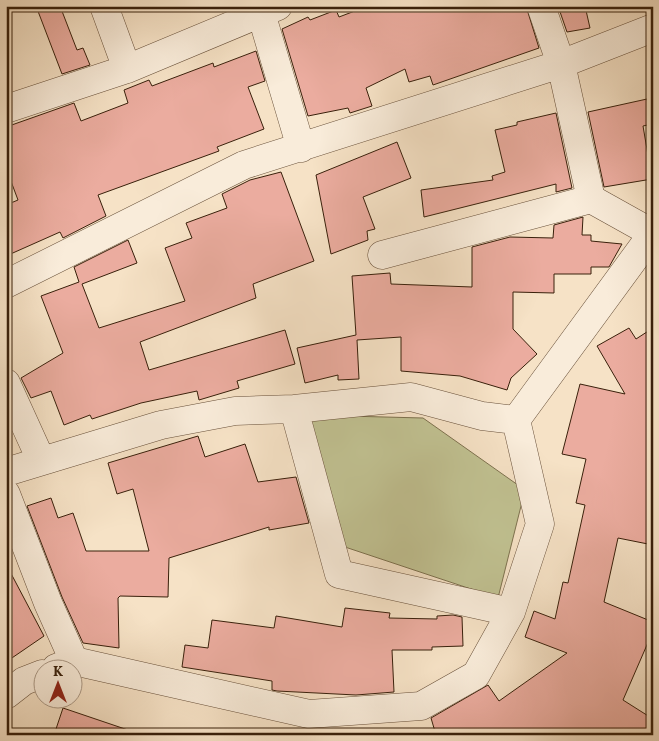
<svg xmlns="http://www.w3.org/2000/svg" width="659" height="741" font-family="Vollkorn,serif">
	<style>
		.green { fill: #c1c292; stroke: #7d714e }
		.building { fill: #ebac9f; stroke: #39200b }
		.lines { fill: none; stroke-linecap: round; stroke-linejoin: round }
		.street-casing { stroke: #68503a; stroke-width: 29 }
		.street { stroke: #f9ecda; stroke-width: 28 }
	</style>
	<rect width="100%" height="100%" fill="#f6e2c6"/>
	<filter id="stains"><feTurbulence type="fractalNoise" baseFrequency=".004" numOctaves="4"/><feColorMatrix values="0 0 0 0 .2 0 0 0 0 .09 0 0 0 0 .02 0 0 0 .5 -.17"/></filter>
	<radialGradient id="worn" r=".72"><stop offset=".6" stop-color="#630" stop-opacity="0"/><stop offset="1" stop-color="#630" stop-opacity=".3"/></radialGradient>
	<!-- green -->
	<path class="green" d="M308,415L423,418L525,490L498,598L342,546Z"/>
	<!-- building -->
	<path class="building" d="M36,6H60L77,50L83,48L90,65L62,74Z
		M368,6H526L539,48L433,85L430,76L409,82L405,69L366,88L372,106L350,113L348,108L308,116L282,29L308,17L310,20L336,10L339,17Z
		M558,6H585L590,28L567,32Z
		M256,51L265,81L248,87L264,129L217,147L219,151L98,195L106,216L63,238L60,232L6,256V205L18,200L6,168V127L74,103L81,121L128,103L124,90L149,80L152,86L213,63L214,67Z
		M647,99L652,124L643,126L652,179L604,187L588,112Z
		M556,113L572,188L556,192V184L424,217L421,190L493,180L492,176L505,172L495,130L517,125V122Z
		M397,142L411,178L363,197L375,229L367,231L368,240L331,254L316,175Z
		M281,172L314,261L253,284L256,298L140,342L149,370L285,330L295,364L237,381L239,388L199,400L197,391L141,403L92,419L90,415L64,425L51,391L31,398L21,378L63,353L41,296L79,282L74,267L128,240L137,263L82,284L99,328L185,301L165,248L192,238L186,223L227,208L222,194L250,180Z
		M583,217L582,235H591V241L622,244L609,267H591V274H554V293L513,292V329L537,354L511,378L507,390L460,376L401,371V337L357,340L359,379L338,380V375L305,383L297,348L356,335L352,276L390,273L391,284L472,287V247L510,237L553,238L554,225Z
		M629,328L636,339L653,328V545L618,538L604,602L653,622V631L623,700L653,719V735H436L431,718L488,685L499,701L567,653L525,637L534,611L555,619L563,582L568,583L585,505L576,503L586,459L562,454L580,384L625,394L597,346Z
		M198,436L205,457L245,444L258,482L296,477L309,523L269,530V527L169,558L168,597L120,596L118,598L119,648L83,643L62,597L27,506L51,498L58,518L73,513L86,551H149L133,489L117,494L108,463Z
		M6,564L44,636L6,662Z
		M345,608L390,613L389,618L437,619V616L453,615L462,617L463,646L432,647V650H392L394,692L356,695L277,691L272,690V681L182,667L185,645L208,648L212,620L274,628L276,616L342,627Z
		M63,708L131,731L130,735H54Z"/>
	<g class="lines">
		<defs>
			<path id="street" d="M104,6L127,69
				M541,6L561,64L591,199L652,233
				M261,13L301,148
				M6,109L127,69L278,6
				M382,255L591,199
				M6,284L244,165L561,64L653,28
				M6,383L41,460
				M294,409L339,574L511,612
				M6,472L161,425L235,411L294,409L411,397L482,416L516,420
				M6,494L48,603L74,661
				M56,668L74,661L309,714L421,706L476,675L511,612L540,524L516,420L653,233
				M6,695L24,681L42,674"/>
		</defs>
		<!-- street casing -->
		<use href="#street" class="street-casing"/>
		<!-- street -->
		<use href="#street" class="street"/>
	</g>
	<!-- margin -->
	<rect width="659" height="741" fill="none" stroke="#f6e2c6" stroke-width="25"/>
	<rect x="8" y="8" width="644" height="726" fill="none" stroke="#39200b" stroke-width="2.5"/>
	<rect x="12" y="12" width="634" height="716" fill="none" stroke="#39200b"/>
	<!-- north arrow -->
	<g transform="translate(58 684)"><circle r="24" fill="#f9ecda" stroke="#ac9a87"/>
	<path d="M0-4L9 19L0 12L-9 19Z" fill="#8f2418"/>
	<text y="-8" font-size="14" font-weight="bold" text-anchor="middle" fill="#39200b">K</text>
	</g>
	<rect width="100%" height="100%" filter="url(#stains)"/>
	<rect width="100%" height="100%" fill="url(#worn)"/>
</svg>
